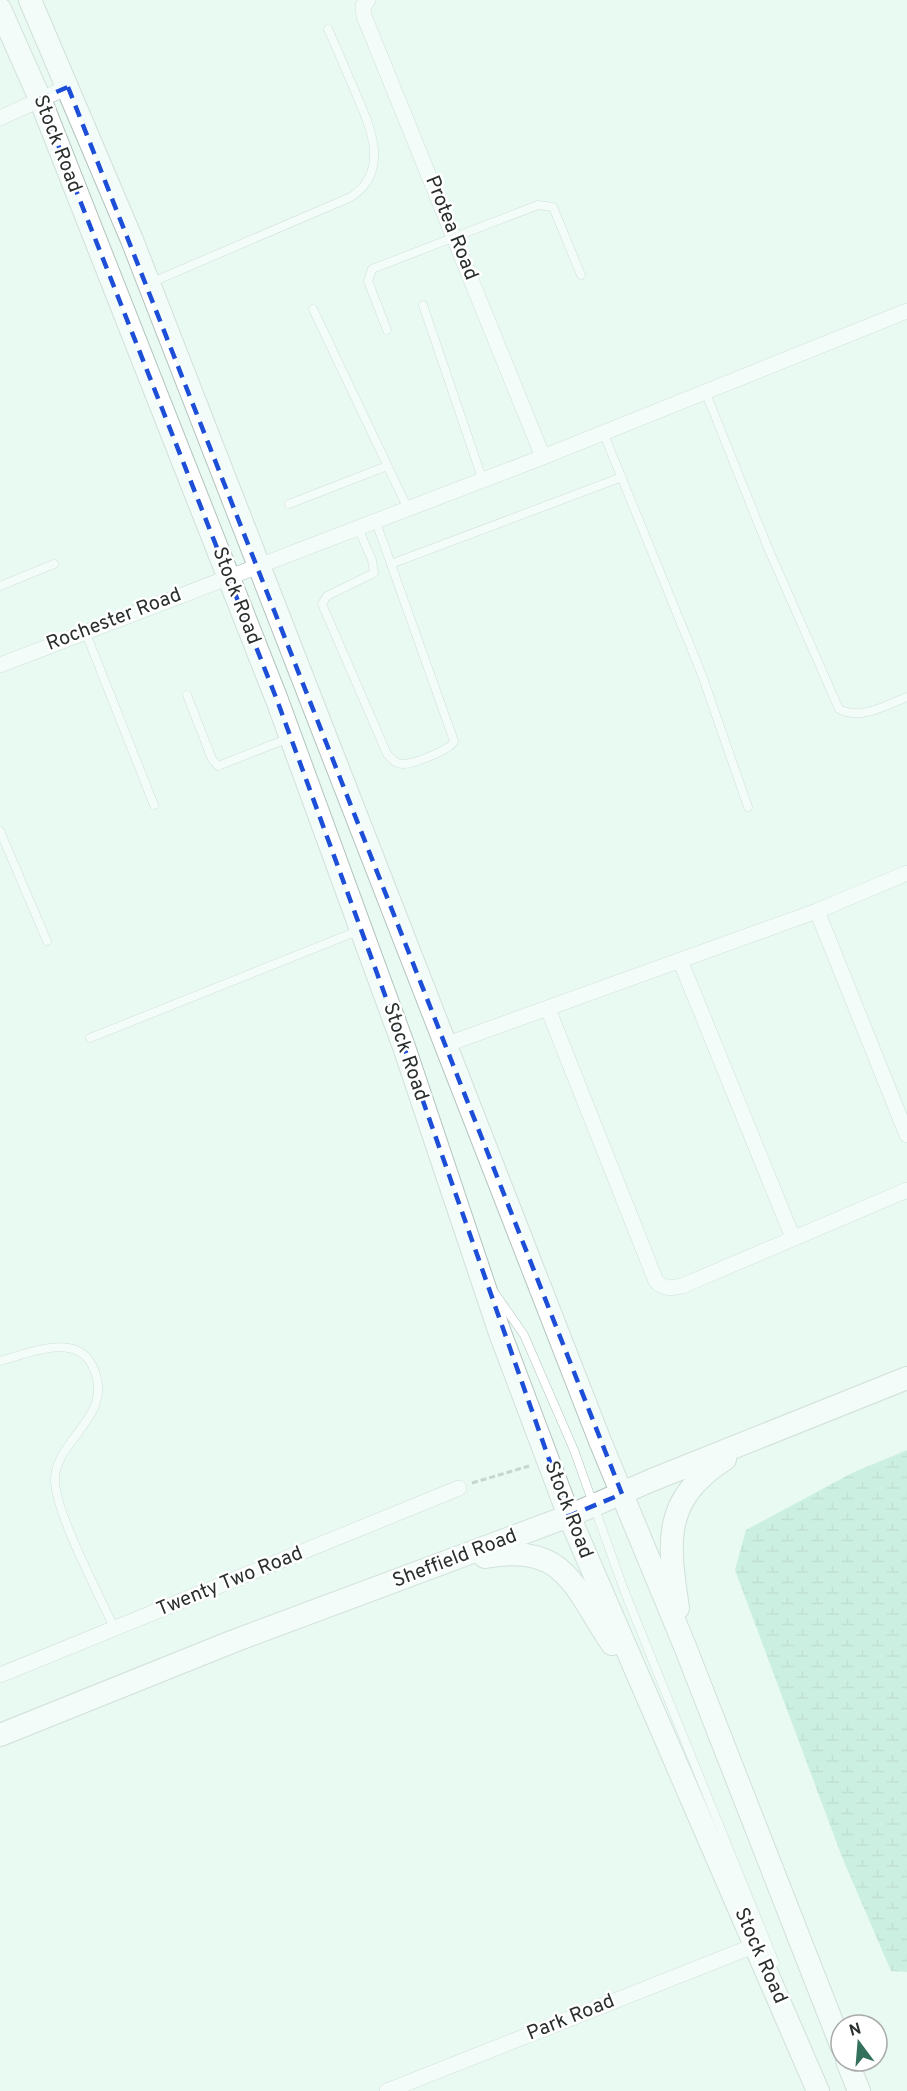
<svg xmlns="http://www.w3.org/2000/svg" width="907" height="2091" font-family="Overpass,sans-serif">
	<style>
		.wetland { fill: url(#wetland-marsh) }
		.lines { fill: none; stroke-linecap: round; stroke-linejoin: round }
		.lane-casing { stroke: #b3c3bc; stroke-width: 9 }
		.street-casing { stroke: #b3c3bc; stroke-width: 16 }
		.secondary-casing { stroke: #b3c3bc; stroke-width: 24 }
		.path { stroke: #9ba8a2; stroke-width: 3; stroke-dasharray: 6 3; stroke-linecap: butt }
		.lane { stroke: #fff; stroke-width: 8 }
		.street { stroke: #fff; stroke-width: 15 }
		.secondary { stroke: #fff; stroke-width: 22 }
		.marked { fill: none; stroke: #1d4ed8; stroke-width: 4.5; stroke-dasharray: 12 8; stroke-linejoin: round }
		.labels { text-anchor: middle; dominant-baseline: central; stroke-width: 5; stroke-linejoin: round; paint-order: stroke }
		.street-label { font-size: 20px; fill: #282f2c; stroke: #fff }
	</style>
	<defs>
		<pattern id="wetland-marsh" width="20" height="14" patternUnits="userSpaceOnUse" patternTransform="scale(1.5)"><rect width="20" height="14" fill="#a6e2cb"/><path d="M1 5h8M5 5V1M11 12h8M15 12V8" fill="none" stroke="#8fc2ae"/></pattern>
	</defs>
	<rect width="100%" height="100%" fill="#e9faf3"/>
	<!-- wetland -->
	<path class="wetland" d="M907,1450V1972L891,1971L842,1857L735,1570L746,1530L852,1473Z"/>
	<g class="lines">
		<defs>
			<path id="lane" d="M150,283L351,197C392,170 369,124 354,89C345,69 337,48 328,29
				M423,305L483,481
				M313,309L408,509
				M387,330L368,281L372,269L538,205L553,207L581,275
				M705,391L768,548L839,709C861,721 886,705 907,697
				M603,432L702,675L748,807
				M289,504L387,466
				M358,528L372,560L374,573L327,596L322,604L387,754C391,759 396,764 403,764C413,764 451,750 454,741L376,522
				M391,564L622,477
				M0,586L54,564
				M85,631L154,805
				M187,695L212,759L218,766L289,738
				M0,831L47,941
				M90,1038L360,930
				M494,1292L524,1335L574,1450L624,1590L775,1963
				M0,1361C27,1354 75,1332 92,1365C118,1417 54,1438 55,1481C56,1514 99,1594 114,1628"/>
			<path id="street" d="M368,0L363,6L364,16L543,457
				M0,118L68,87
				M0,665L543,457L907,311
				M817,911L907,1135
				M680,960L793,1238
				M548,1009L656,1281C664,1290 672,1288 682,1286L907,1190
				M445,1045L817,911L907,873
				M0,1675L459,1488
				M387,2091L756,1945"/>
			<path id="secondary" d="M30,0L132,240L600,1441L684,1644L841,2045
				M0,9L40,99L277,700L404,1047L500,1333L569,1516L818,2091
				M485,1557C566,1542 574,1588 612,1644
				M678,1608C668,1541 662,1500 725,1459
				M0,1735L234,1641L569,1516L652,1480L907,1378
				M847,2061L859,2091"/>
		</defs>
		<!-- lane casing -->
		<use href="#lane" class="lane-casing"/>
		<!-- street casing -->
		<use href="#street" class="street-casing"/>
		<!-- secondary casing -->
		<use href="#secondary" class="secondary-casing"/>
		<!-- path -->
		<path class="path" d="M472,1483L529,1466"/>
		<!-- lane -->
		<use href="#lane" class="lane"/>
		<!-- street -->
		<use href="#street" class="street"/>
		<!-- secondary -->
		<use href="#secondary" class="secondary"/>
	</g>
	<!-- marked area -->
	<path d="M0 0H907V2091H0ZM68,87L622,1494L569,1516L404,1047L277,700L40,99Z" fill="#e9faf3" fill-opacity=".55" fill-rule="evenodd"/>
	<path class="marked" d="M68,87L622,1494L569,1516L404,1047L277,700L40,99Z"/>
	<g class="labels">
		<!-- street labels -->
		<g class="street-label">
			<text transform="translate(57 144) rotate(69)">Stock Road</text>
			<text transform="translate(451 228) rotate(68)">Protea Road</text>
			<text transform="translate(236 596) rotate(69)">Stock Road</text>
			<text transform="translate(114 620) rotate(-21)">Rochester Road</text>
			<text transform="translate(405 1052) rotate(71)">Stock Road</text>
			<text transform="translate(568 1510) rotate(69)">Stock Road</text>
			<text transform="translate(455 1559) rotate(-21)">Sheffield Road</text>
			<text transform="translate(230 1582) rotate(-22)">Twenty Two Road</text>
			<text transform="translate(760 1956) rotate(66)">Stock Road</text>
			<text transform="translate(571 2018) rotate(-22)">Park Road</text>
		</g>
	</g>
	<!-- north arrow -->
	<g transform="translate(859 2043) rotate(344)"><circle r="28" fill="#ffffff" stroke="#a9acab" stroke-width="1.5"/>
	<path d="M0-4.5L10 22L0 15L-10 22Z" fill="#33715c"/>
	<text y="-9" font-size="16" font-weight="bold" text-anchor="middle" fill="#282f2c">N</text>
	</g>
</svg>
